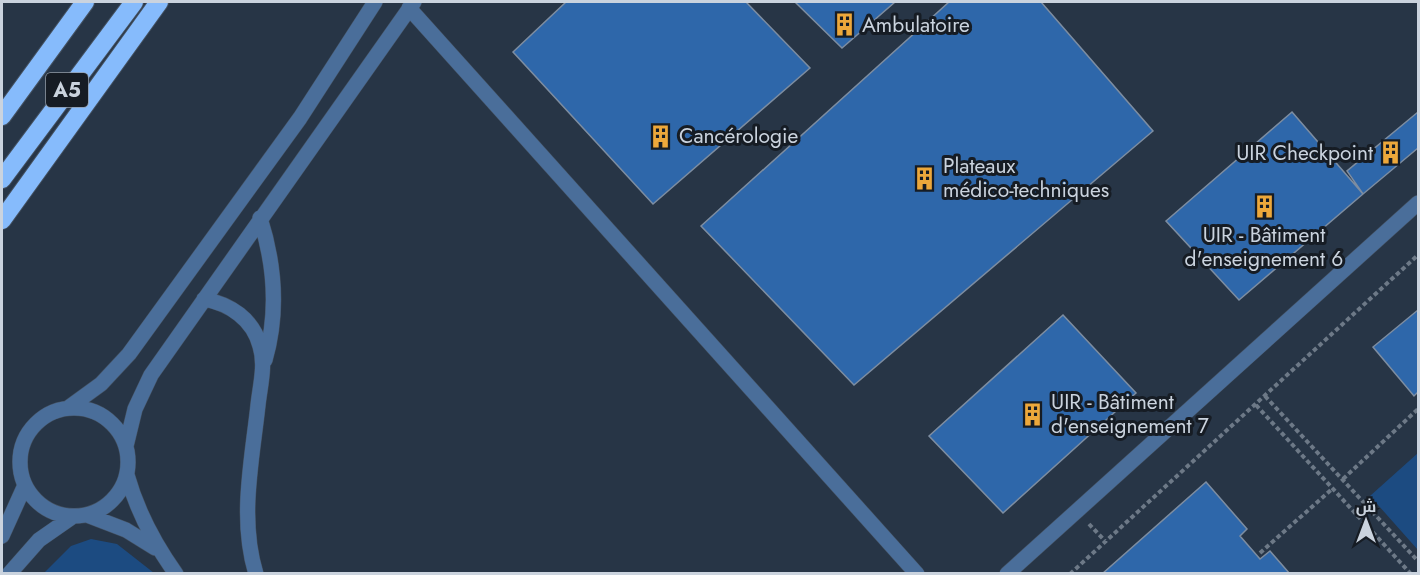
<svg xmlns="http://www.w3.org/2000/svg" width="1420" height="575" font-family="Jost,Cairo,sans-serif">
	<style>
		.green { fill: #1c4b81 }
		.building { fill: #2e67aa; stroke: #7d8da1; stroke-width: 1.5 }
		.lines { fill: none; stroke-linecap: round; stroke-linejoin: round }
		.minor-casing { stroke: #445161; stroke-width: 16 }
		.highway-casing { stroke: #445161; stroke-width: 20 }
		.path { stroke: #6d7987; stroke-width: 4; stroke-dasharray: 4.5 3; stroke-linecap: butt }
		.minor { stroke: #4a6e9a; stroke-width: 15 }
		.highway { stroke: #86bbfc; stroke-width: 18 }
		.labels { text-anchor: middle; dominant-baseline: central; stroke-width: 6; stroke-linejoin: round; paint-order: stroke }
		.shield { fill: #161c24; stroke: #949ca6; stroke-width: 1.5 }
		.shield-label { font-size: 20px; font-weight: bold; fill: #cad3de }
		.poi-label { font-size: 21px; fill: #cad3de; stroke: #161c24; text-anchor: start }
	</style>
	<rect width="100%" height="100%" fill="#273546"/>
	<!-- green -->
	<path class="green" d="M1418,453V550L1370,496Z
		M91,539L117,544L154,573H44L71,546Z"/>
	<!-- building -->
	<path class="building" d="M566,2H746L810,68L653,204L513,52Z
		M795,2H895L842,48Z
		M949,2H1041L1153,131L854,385L701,226Z
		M1292,112L1363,194L1239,300L1166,221Z
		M1418,112V148L1363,194L1347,171Z
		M1418,310V392L1414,396L1373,347Z
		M1063,315L1136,393L1003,513L929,436Z
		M1206,482L1247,529L1240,536L1260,559L1270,551L1290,574H1102Z"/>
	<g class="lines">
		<defs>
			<path id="minor" d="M409,8L917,574
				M260,218C275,265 279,311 265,360
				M204,299C230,304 253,319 260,346C266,365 260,386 258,405C252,461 239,519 256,574
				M20 462a54 54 0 1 1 108 0a54 54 0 1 1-108 0Z
				M68,408L101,384L129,354L300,118L375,2
				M126,446L135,409L151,375L414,2
				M127,475C137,511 154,543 176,574
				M87,515L126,530L155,548
				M2,536L25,485
				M9,574L39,540L72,517
				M1007,574L1418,203"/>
			<path id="highway" d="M2,116L85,2
				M2,179L134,2
				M2,220L159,2"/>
		</defs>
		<!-- minor casing -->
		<use href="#minor" class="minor-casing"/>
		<!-- highway casing -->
		<use href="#highway" class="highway-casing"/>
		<!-- path -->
		<path class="path" d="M1265,396L1418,561
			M1256,405L1411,574
			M1343,479L1418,409
			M1089,524L1105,541
			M1260,553L1332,489
			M1070,574L1418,255"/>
		<!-- minor -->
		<use href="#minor" class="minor"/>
		<!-- highway -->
		<use href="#highway" class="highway"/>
	</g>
	<!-- icons -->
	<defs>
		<symbol id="building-bare" viewBox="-9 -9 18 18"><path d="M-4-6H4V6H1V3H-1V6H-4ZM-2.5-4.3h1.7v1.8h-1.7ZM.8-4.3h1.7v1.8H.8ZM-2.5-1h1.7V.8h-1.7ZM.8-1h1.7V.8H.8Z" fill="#eda83b" stroke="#161c24" stroke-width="2.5" paint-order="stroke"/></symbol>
	</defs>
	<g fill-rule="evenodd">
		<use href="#building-bare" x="828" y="8" width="33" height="33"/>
		<use href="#building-bare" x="644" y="120" width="33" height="33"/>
		<use href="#building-bare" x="1374" y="136" width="33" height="33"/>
		<use href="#building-bare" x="908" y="162" width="33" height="33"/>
		<use href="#building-bare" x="1248" y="190" width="33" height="33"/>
		<use href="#building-bare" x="1016" y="398" width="33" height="33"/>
	</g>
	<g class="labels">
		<!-- shield labels -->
		<rect class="shield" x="46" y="73" width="42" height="34" rx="4.5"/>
		<g class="shield-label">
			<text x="67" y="90">A5</text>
		</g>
		<!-- poi labels -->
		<g class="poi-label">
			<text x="862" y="25">Ambulatoire</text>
			<text x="679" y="136">Cancérologie</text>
			<text x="1373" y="153" text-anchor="end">UIR Checkpoint</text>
			<text x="943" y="166">Plateaux<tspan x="943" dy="24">médico-techniques</tspan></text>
			<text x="1264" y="235" text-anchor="middle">UIR - Bâtiment<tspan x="1264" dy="24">d'enseignement 6</tspan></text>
			<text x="1051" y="402">UIR - Bâtiment<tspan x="1051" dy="24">d'enseignement 7</tspan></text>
		</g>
	</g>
	<!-- border -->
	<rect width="1420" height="575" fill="none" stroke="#cad3de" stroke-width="6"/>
	<!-- north arrow -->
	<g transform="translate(1366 521)" stroke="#161c24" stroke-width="4.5" paint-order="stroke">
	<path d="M0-4.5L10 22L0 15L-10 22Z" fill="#cad3de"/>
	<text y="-9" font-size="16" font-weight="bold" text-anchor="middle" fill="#cad3de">ش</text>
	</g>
</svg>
